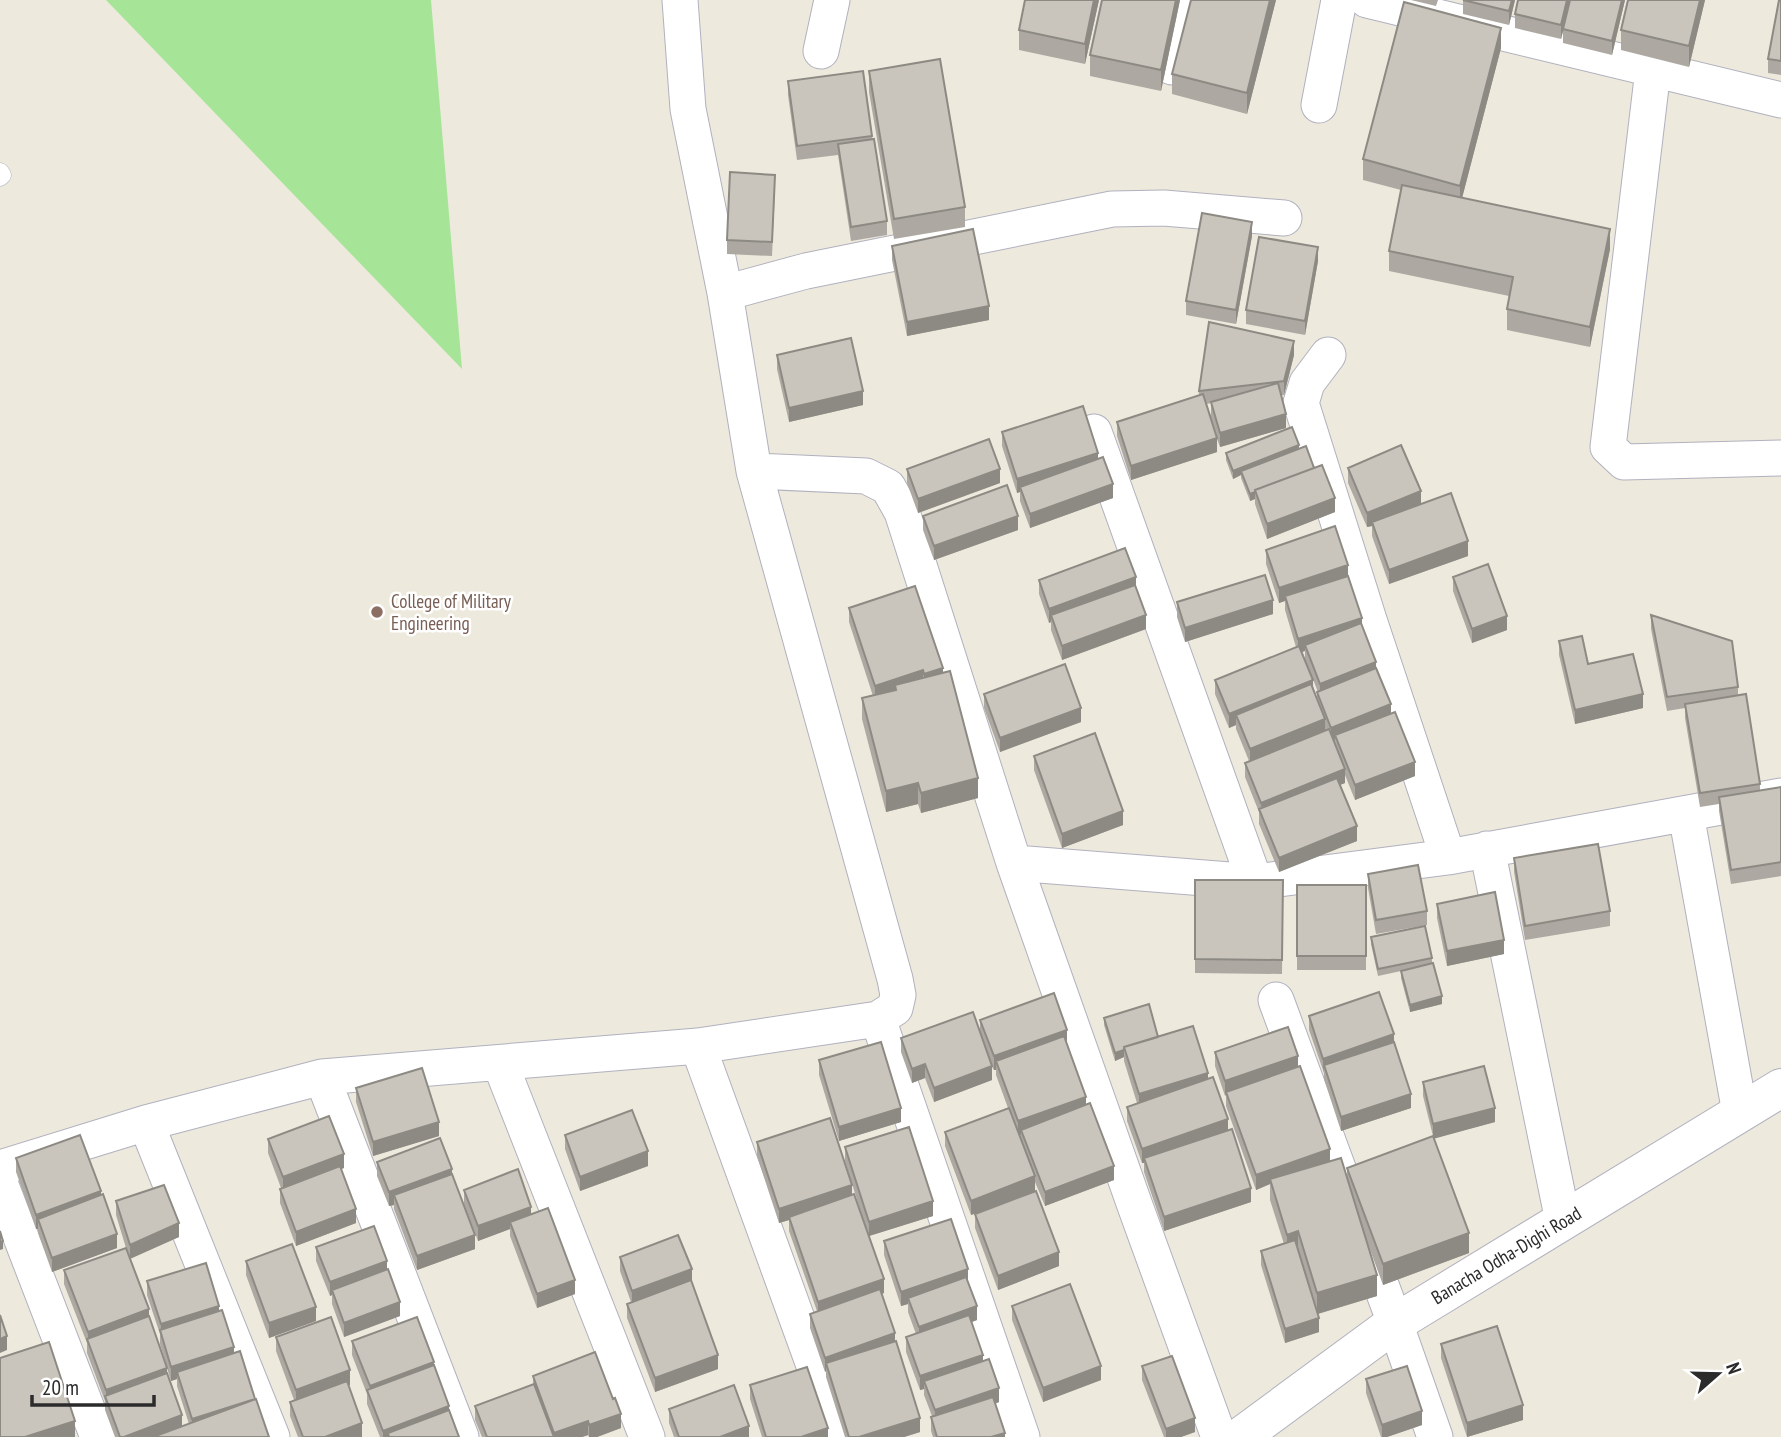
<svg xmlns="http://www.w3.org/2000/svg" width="1781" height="1437" font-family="'PT Sans Narrow',sans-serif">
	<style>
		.green { fill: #a6e598 }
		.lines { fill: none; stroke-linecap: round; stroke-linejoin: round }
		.lane-casing { stroke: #b1b1bf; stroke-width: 19 }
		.street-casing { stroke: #b1b1bf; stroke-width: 37 }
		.secondary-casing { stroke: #b1b1bf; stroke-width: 40 }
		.lane { stroke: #fff; stroke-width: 18 }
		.street { stroke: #fff; stroke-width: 35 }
		.secondary { stroke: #fff; stroke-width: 38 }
		.wall { fill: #ada9a2; fill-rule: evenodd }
		.shaded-wall { fill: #8d8a84 }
		.building { fill: #c9c5bc; stroke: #8d8a84; stroke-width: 2 }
		.education-dot { fill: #8d6e63; stroke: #fff; stroke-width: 2.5 }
		.labels { text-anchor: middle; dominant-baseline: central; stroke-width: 5; stroke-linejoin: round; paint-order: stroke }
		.education-label { font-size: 19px; fill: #785e54; stroke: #fff; text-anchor: start }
		.street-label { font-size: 19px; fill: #2b2b2b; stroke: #fff }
	</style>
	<rect width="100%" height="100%" fill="#ede9dd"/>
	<!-- green -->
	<path class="green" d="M106,0H431L462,369Z"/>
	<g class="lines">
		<defs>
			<path id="lane" d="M0,172L2,175L0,177"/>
			<path id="street" d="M680,0L688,109L725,293
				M1367,0L1781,100
				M821,51L832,0
				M1172,67L1188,0
				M1653,70L1608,447L1624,462L1781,458
				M1319,105L1339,0
				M1328,355L1307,383L1301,403L1369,620L1448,857
				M1094,432L1255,882
				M1686,814L1740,1113
				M1487,849L1563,1221
				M1014,863L1255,882L1448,857L1781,796
				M1276,1000L1395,1323L1435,1437
				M878,1019L1022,1437
				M698,1046L840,1437
				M500,1063L647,1437
				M322,1077L461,1437
				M146,1123L272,1437
				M0,1168L146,1123L322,1077L698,1046L878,1019L895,1008L898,995L895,979L754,471
				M0,1183L98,1437
				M1219,1437L1134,1203L1014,863L902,512L888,487L866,476L754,471L725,293L806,271L1112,209L1164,208L1284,218"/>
			<path id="secondary" d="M1240,1437L1395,1323L1781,1088"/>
		</defs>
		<!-- lane casing -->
		<use href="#lane" class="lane-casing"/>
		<!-- street casing -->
		<use href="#street" class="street-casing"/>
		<!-- secondary casing -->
		<use href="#secondary" class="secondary-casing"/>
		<!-- lane -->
		<use href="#lane" class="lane"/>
		<!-- street -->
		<use href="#street" class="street"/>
		<!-- secondary -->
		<use href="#secondary" class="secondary"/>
	</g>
	<!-- wall -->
	<path class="wall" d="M1099,0L1085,64L1019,50V30Z
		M1102,0H1180L1161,91L1090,76V55Z
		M1276,0L1247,114L1172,94V74Z
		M1411,0H1438L1436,6Z
		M1463,0H1515L1509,25L1463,14Z
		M1625,0L1612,55L1563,43V31L1561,39L1515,28V14Z
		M1628,0H1705L1689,67L1621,50V30Z
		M1781,0V75L1768,73V59Z
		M1501,48L1462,198L1610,249L1590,347L1507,330V309L1509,296L1389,271V251L1401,190L1363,180V159Z
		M869,71L965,207V227L894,239L869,92Z
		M788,81L872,136L887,221V235L851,241L838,155L797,160L788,95Z
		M775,189L772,256L727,254V240Z
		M1252,236L1236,324L1186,315V301Z
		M892,246L989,320L907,336L892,260Z
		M1318,261L1305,335L1246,324V310Z
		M777,355L863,405L789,422L777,369Z
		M1294,355L1284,395H1281L1286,428L1220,447L1217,439V452L1131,480L1117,436V422L1199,395V391ZM1211,403V416L1207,404Z
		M1002,432L1098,459L1113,498L1030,528L1020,501V492L1017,493L1002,446Z
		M1299,448L1314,468L1335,512L1267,539L1255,504V499L1250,501L1241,478V475L1233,479L1226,460V453Z
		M1348,468L1421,504L1468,556L1389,584L1372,536V526L1367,527L1348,483Z
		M907,469L1000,483L918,513L907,483Z
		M923,516L1018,530L934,560L923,530Z
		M1266,550L1348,576L1362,626L1391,713L1415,776L1355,800L1345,775V783L1340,785L1357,841L1279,872L1259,824V812L1245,777V763L1249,761L1236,729V725L1229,728L1215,694V680L1296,647L1285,610V601L1279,603L1266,564ZM1305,651V659L1318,692H1317V698L1302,652Z
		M1453,577L1507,630L1472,643L1453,591Z
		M1039,580L1136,587L1146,629L1062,660L1051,630V622L1049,623L1039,594Z
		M1177,602L1273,614L1185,642L1177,617Z
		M849,608L943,672L978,798L921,813L918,804L886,812L862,719V698L873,696L849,622Z
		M1651,615L1738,687V695L1760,784V791L1781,787V876L1731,884L1719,811V804L1700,807L1685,718V708L1667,711L1651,629Z
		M1559,641L1588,664L1643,708L1575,724L1559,655Z
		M984,694L1081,722L1000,752L984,708Z
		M1034,756L1123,825L1062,848L1034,770Z
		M1514,858L1610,911V926L1525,940L1514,872Z
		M1368,874L1427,911V925L1376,934L1368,888Z
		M1195,880H1283L1282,974L1195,973Z
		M1297,885H1366V970H1297Z
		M1437,904L1504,954L1447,966L1437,918Z
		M1371,937L1432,958V963L1442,1004L1410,1012L1401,978V971L1378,976L1371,944Z
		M1309,1016L1394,1042L1411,1108L1341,1131L1324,1079V1073L1309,1030Z
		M1104,1018L1158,1037L1208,1079L1228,1130L1251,1202L1164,1231L1144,1172V1163H1142L1127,1121V1107L1137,1103L1124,1061V1057L1115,1061L1104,1025Z
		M980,1020L1067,1044L1086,1105L1114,1180L1045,1206L1035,1182V1191L971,1215L945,1146V1132L1008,1108L996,1075V1070H994L992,1067V1080L934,1102L925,1078L912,1083L901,1052V1038L980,1033Z
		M1215,1052L1298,1066L1330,1161L1347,1179V1168L1433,1136L1423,1096V1082L1495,1122L1434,1138L1469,1253L1383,1285L1365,1236L1377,1296L1318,1314L1319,1332L1285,1343L1261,1265V1251L1284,1244L1270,1200V1184L1256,1190L1226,1106V1095L1225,1096L1215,1066Z
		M819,1060L901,1122L839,1141L819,1075Z
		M356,1088L439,1136L373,1156L356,1102Z
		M565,1135L648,1166L580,1191L565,1149Z
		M268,1139L344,1168L341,1169L356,1223L296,1246L280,1203V1189L281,1188L268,1153Z
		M757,1142L852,1195L867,1232L845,1161V1147L933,1216L869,1236L884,1293L882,1294L920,1432L904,1437H845L826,1377V1371L825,1372L810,1328V1314L817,1311L789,1231V1220L779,1223L757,1156Z
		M16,1158L101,1195L117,1248L52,1272L38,1233V1229H36L16,1172Z
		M377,1162L452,1174L475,1249L417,1270L394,1209V1205L389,1206L377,1176Z
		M464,1190L531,1214L575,1294L537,1308L510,1236V1229L478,1241L464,1204Z
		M116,1201L179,1237L130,1258L149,1319L167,1367L160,1344V1334L147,1295V1281L219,1311L234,1353L255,1400L269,1437H115L105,1410V1401L87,1353V1343L64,1284V1270L126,1248L116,1215ZM167,1368L171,1381L177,1379V1386L189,1424L182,1426L167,1374Z
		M975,1214L1059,1266L998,1290L975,1228Z
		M884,1241L968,1281L977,1320L972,1322L983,1361L999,1402L995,1404L1005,1437H933L931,1431V1417L932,1416L924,1395V1389L920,1390L906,1352V1337L916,1334L908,1312V1304L901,1306L884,1255Z
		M316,1247L387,1269L400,1316L344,1337L332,1304V1295L330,1296L316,1261Z
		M620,1257L692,1283L718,1369L655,1392L627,1318V1304L631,1302L620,1271Z
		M246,1261L316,1321L269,1338L246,1275Z
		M1012,1306L1101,1380L1043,1402L1012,1320Z
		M276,1337L350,1385H348L362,1437H298L290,1416V1402L294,1400L276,1351Z
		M352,1341L434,1366L449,1412L459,1437H380L367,1404V1394L352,1355Z
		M1441,1344L1523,1420L1467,1437L1441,1358Z
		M1142,1366L1195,1432L1181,1437H1164L1142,1380Z
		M533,1376L621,1428L597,1437H589L588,1435L582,1437H482L475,1420V1406L533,1384Z
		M1366,1379L1422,1425L1387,1437H1381L1366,1393Z
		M750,1385L828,1437H762L750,1399Z
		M669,1409L749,1437H674L669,1423Z"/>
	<!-- shaded-wall -->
	<path class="shaded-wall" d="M1094,0H1099L1085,64V44Z
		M1176,0H1180L1161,91V70Z
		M1270,0H1276L1247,114V93Z
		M1512,0H1515L1509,25V11Z
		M1567,0H1571L1561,39V25Z
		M1622,0H1625L1612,55V41Z
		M1700,0H1705L1689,67V46Z
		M1501,28V48L1460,206V186Z
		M1252,222V236L1236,324V310Z
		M1610,229V249L1590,347V327Z
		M1318,247V261L1305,335V321Z
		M989,306V320L907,336V322Z
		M1294,341V355L1284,395V381Z
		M863,391V405L789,422V408Z
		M1286,414V428L1220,447V433Z
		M1217,438V452L1131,480V466Z
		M1299,445V453L1241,471V475L1233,479V471Z
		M1098,453V468L1020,487V492L1017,493V479Z
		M1000,469V483L918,513V499Z
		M1113,484V498L1030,528V514Z
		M1421,491V505L1372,522V526L1367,527V513Z
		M1255,492V499L1250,501V494Z
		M1335,498V512L1267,539V524Z
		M1018,516V530L934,560V546Z
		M1468,541V556L1389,584V570Z
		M1348,565V579L1285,596V601L1279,603V588Z
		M1136,577V591L1051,615V622L1049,623V609Z
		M1273,600V614L1185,642V628Z
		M1146,615V629L1062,660V646Z
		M1507,616V630L1472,643V629Z
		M1362,618V633L1305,645V651L1298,653V639Z
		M1376,662V676L1320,698V684Z
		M943,668V682L924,688V674Z
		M923,670V684L896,690L895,685V694L875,700V686Z
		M1313,680V694L1236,715V725L1229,728V714Z
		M1643,694V708L1575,724V710Z
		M1391,704V718L1335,735V740L1331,742V728Z
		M1081,708V722L1000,752V738Z
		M1325,719V733L1250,764V749Z
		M1415,762V776L1355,800V785Z
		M1345,769V783L1262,816L1261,803Z
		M978,778V798L921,813V793Z
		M918,783V804L886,812V791Z
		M1123,811V825L1062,848V834Z
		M1357,826V841L1279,872V858Z
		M1504,940V954L1447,966V951Z
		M1442,996V1004L1410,1012V1005Z
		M1067,1030V1044L998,1069L996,1061V1070H994V1056Z
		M1394,1034V1049L1324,1065L1323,1073V1059Z
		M1124,1050V1057L1115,1061V1053Z
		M1298,1056V1070L1226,1092L1225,1096V1081Z
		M925,1064V1078L912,1083V1069Z
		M992,1066V1080L934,1102V1088Z
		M1208,1073V1087L1139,1109V1094Z
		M1411,1094V1108L1341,1131V1117Z
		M1086,1097V1111L1021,1130V1134L1018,1136V1121Z
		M901,1108V1122L839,1141V1127Z
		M1495,1108V1122L1433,1139V1124Z
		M1228,1119V1133L1144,1158V1163H1142V1149Z
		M439,1122V1136L373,1156V1142Z
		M1330,1149V1163L1270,1179V1184L1256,1190V1175Z
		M648,1151V1166L580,1191V1177Z
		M344,1154V1168L283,1191V1177Z
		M1114,1166V1180L1045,1206V1192Z
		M452,1169V1183L394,1195V1205L389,1206V1192Z
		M1035,1176V1191L971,1215V1201Z
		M852,1185V1199L789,1217V1220L779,1223V1209Z
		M1251,1188V1202L1164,1231V1217Z
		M101,1191V1206L38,1219V1229H36V1215Z
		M933,1201V1216L869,1236V1222Z
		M531,1207V1221L510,1222V1229L478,1241V1226Z
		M356,1209V1223L296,1246V1232Z
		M179,1223V1237L130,1259V1245Z
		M1298,1231V1252L1287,1255V1235Z
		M1469,1233V1253L1383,1285V1264Z
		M117,1234V1248L52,1272V1258Z
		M475,1235V1249L417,1270V1256Z
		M3,1241V1249L0,1250V1242Z
		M1059,1252V1266L998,1290V1276Z
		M387,1261V1276L332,1290V1295L330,1296V1282Z
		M692,1269V1284L632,1305V1291Z
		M968,1269V1284L908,1298V1304L901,1306V1292Z
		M1377,1275V1296L1317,1314V1293Z
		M884,1279V1293L818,1316V1302Z
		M575,1280V1294L537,1308V1294Z
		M400,1302V1316L344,1337V1323Z
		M219,1306V1320L161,1334V1324Z
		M977,1306V1320L919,1341V1327Z
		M316,1307V1321L269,1338V1323Z
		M149,1309V1323L88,1341V1332Z
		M1319,1318V1332L1285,1343V1329Z
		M895,1333V1347L826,1363V1371L825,1372V1358Z
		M7,1336V1350L0,1353V1339Z
		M234,1347V1361L177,1372V1379L171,1381V1367Z
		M718,1355V1369L655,1392V1378Z
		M983,1355V1369L924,1381V1389L920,1390V1376Z
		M434,1362V1376L370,1396V1386Z
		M1101,1366V1380L1043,1402V1388Z
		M167,1368V1382L106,1400V1390Z
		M350,1370V1385L296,1404V1390Z
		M999,1388V1402L935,1424V1410Z
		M255,1399L192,1433V1419Z
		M1523,1405V1420L1467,1437V1423Z
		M449,1406V1420L388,1433V1437H383V1431Z
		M1422,1411V1425L1387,1437H1382V1425Z
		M621,1414V1428L597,1437H589V1425Z
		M182,1415V1429L162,1437H124Z
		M920,1418V1432L904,1437H859Z
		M1195,1418V1432L1181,1437H1166V1429Z
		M75,1421V1437H25Z
		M588,1421V1435L582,1437H554V1433Z
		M362,1423V1437H325Z
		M749,1426V1437H720Z
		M828,1428V1437H801Z
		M1005,1433V1437H991Z"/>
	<!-- building -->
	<path class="building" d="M1025,0H1094L1085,44L1019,30Z
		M1102,0H1176L1161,70L1090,55Z
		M1191,0H1270L1247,93L1172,74Z
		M1463,0H1512L1509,11Z
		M1518,0H1567L1561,25L1515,14Z
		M1570,0H1622L1612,41L1563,29Z
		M1628,0H1700L1689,46L1621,30Z
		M1779,0H1781V61L1768,59Z
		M1404,2L1501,28L1460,186L1363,159Z
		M940,59L965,207L894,219L869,71Z
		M863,71L872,136L797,146L788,81Z
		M874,139L887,221L851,227L838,144Z
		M730,172L775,175L772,242L727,240Z
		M1402,185L1610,229L1590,327L1507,309L1513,277L1389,251Z
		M1202,213L1252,222L1236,310L1186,301Z
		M973,229L989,306L907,322L892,246Z
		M1259,237L1318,247L1305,321L1246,310Z
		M1209,322L1294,341L1284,381L1199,391Z
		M851,338L863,391L789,408L777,355Z
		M1278,383L1286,414L1220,433L1211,402Z
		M1203,394L1217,438L1131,466L1117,422Z
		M1083,406L1098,453L1017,479L1002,432Z
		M1292,427L1299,445L1233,471L1226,453Z
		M989,439L1000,469L918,499L907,469Z
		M1401,445L1421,491L1367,513L1348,468Z
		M1306,446L1314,468L1255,490V492L1250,494L1241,471Z
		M1103,457L1113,484L1030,514L1020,487Z
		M1322,465L1335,498L1267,524L1255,490Z
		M1007,485L1018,516L934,546L923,516Z
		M1451,493L1468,541L1389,570L1372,522Z
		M1335,526L1348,565L1279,588L1266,550Z
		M1125,548L1136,577L1049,609L1039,580Z
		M1488,564L1507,616L1472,629L1453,577Z
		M1265,575L1273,600L1185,628L1177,602Z
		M1348,576L1362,618L1298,639L1285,596Z
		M1135,585L1146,615L1062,646L1051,615Z
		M915,586L943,668L924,674L923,670L875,686L849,608Z
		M1651,615L1732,641L1738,687L1667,697Z
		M1361,623L1376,662L1320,684L1305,645Z
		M1582,636L1588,664L1633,654L1643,694L1575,710L1559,641Z
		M1299,646L1313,680L1229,714L1215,680Z
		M1065,664L1081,708L1000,738L984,694Z
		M1376,668L1391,704L1331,728L1317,692Z
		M950,671L978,778L921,793L918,783L886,791L862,698L896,690L895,685Z
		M1311,684L1325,719L1250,749L1236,715Z
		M1746,694L1760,784L1700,793L1685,704Z
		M1395,712L1415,762L1355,785L1335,735Z
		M1329,729L1345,769L1261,803L1245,763Z
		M1095,733L1123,811L1062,834L1034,756Z
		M1337,778L1357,826L1279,858L1259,809Z
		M1781,787V862L1731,870L1719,797Z
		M1598,844L1610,911L1525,926L1514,858Z
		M1418,865L1427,911L1376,920L1368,874Z
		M1195,880H1283L1282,960L1195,959Z
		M1297,885H1366V956H1297Z
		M1495,892L1504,940L1447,951L1437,904Z
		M1425,926L1432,958L1378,969L1371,937Z
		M1433,963L1442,996L1410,1005L1401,971Z
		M1379,992L1394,1034L1323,1059L1309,1016Z
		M1054,993L1067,1030L994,1056L980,1020Z
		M1149,1004L1158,1037L1124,1047V1050L1115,1053L1104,1018Z
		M973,1012L992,1066L934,1088L925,1064L912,1069L901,1038Z
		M1193,1026L1208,1073L1139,1094L1124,1047Z
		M1288,1027L1298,1056L1225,1081L1215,1052Z
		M1064,1036L1086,1097L1018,1121L996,1061Z
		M881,1042L901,1108L839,1127L819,1060Z
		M1394,1042L1411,1094L1341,1117L1324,1065Z
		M1300,1066L1330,1149L1256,1175L1226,1092Z
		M1484,1066L1495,1108L1433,1124L1423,1082Z
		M422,1068L439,1122L373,1142L356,1088Z
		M1213,1077L1228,1119L1142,1149L1127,1107Z
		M1090,1103L1114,1166L1045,1192L1021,1130Z
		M1009,1108L1035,1176L971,1201L945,1132Z
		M632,1110L648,1151L580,1177L565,1135Z
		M329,1116L344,1154L283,1177L268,1139Z
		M830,1118L852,1185L779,1209L757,1142Z
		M909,1127L933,1201L869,1222L845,1147Z
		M1232,1129L1251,1188L1164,1217L1144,1158Z
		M80,1135L101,1191L36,1215L16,1158Z
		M1433,1136L1469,1233L1383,1264L1347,1168Z
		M440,1138L452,1169L389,1192L377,1162Z
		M1341,1158L1377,1275L1317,1293L1298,1231L1287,1235L1270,1179Z
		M340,1166L356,1209L296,1232L280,1189Z
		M518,1169L531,1207L478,1226L464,1190Z
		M452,1174L475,1235L417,1256L394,1195Z
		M164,1185L179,1223L130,1245L116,1201Z
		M1036,1191L1059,1252L998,1276L975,1214Z
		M103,1194L117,1234L52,1258L38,1219Z
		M854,1194L884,1279L818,1302L789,1217Z
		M548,1208L575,1280L537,1294L510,1222Z
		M951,1219L968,1269L901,1292L884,1241Z
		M374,1226L387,1261L330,1282L316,1247Z
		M0,1231L3,1241L0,1242Z
		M678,1235L692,1269L632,1291L620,1257Z
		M1295,1240L1319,1318L1285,1329L1261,1251Z
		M292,1244L316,1307L269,1323L246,1261Z
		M126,1248L149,1309L88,1332L64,1270Z
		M206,1263L219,1306L161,1324L147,1281Z
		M388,1269L400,1302L344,1323L332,1290Z
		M966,1277L977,1306L919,1327L908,1298Z
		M691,1280L718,1355L655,1378L627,1304Z
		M1070,1284L1101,1366L1043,1388L1012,1306Z
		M880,1289L895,1333L825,1358L810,1314Z
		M222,1310L234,1347L171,1367L160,1330Z
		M0,1315L7,1336L0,1339Z
		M969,1315L983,1355L920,1376L906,1337Z
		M149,1316L167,1368L106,1390L87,1339Z
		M331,1317L350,1370L296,1390L276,1337Z
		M417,1317L434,1362L370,1386L352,1341Z
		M1497,1326L1523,1405L1467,1423L1441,1344Z
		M896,1341L920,1418L859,1437H849L826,1363Z
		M49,1342L75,1421L25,1437H0V1358Z
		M240,1351L255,1399L192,1419L177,1372Z
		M595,1352L613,1399L615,1398L621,1414L589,1425L588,1421L554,1433L533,1376Z
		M1172,1356L1195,1418L1166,1429L1142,1366Z
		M989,1359L999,1388L935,1410L924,1381Z
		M434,1365L449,1406L383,1431L367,1390Z
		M1407,1366L1422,1411L1382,1425L1366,1379Z
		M807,1367L828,1428L801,1437H766L750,1385Z
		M167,1373L182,1415L124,1437H120L105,1396Z
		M347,1381L362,1423L325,1437H303L290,1402Z
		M534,1384L554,1437H487L475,1406Z
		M734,1385L749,1426L720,1437H679L669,1409Z
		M993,1397L1005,1433L991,1437H937L931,1417Z
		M256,1399L269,1437H153Z
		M449,1410L459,1437H389L388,1433Z"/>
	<!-- markers -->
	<circle class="education-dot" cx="377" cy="612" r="7"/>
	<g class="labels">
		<!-- education labels -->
		<g class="education-label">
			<text x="391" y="601">College of Military<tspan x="391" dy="22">Engineering</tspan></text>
		</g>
		<!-- street labels -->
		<g class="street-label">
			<text transform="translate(1506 1255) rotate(-31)">Banacha Odha-Dighi Road</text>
		</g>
	</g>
	<!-- north arrow -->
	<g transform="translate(1718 1374) rotate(70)" stroke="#ffffff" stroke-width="5" paint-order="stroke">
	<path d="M0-5L12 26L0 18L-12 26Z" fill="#2b2b2b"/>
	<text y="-10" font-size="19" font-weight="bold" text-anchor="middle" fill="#2b2b2b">N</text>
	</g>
	<!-- scale -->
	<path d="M32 1395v10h122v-10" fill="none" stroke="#2b2b2b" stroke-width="3.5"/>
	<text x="42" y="1395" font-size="21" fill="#2b2b2b" stroke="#ffffff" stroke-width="5" paint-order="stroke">20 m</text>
</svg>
